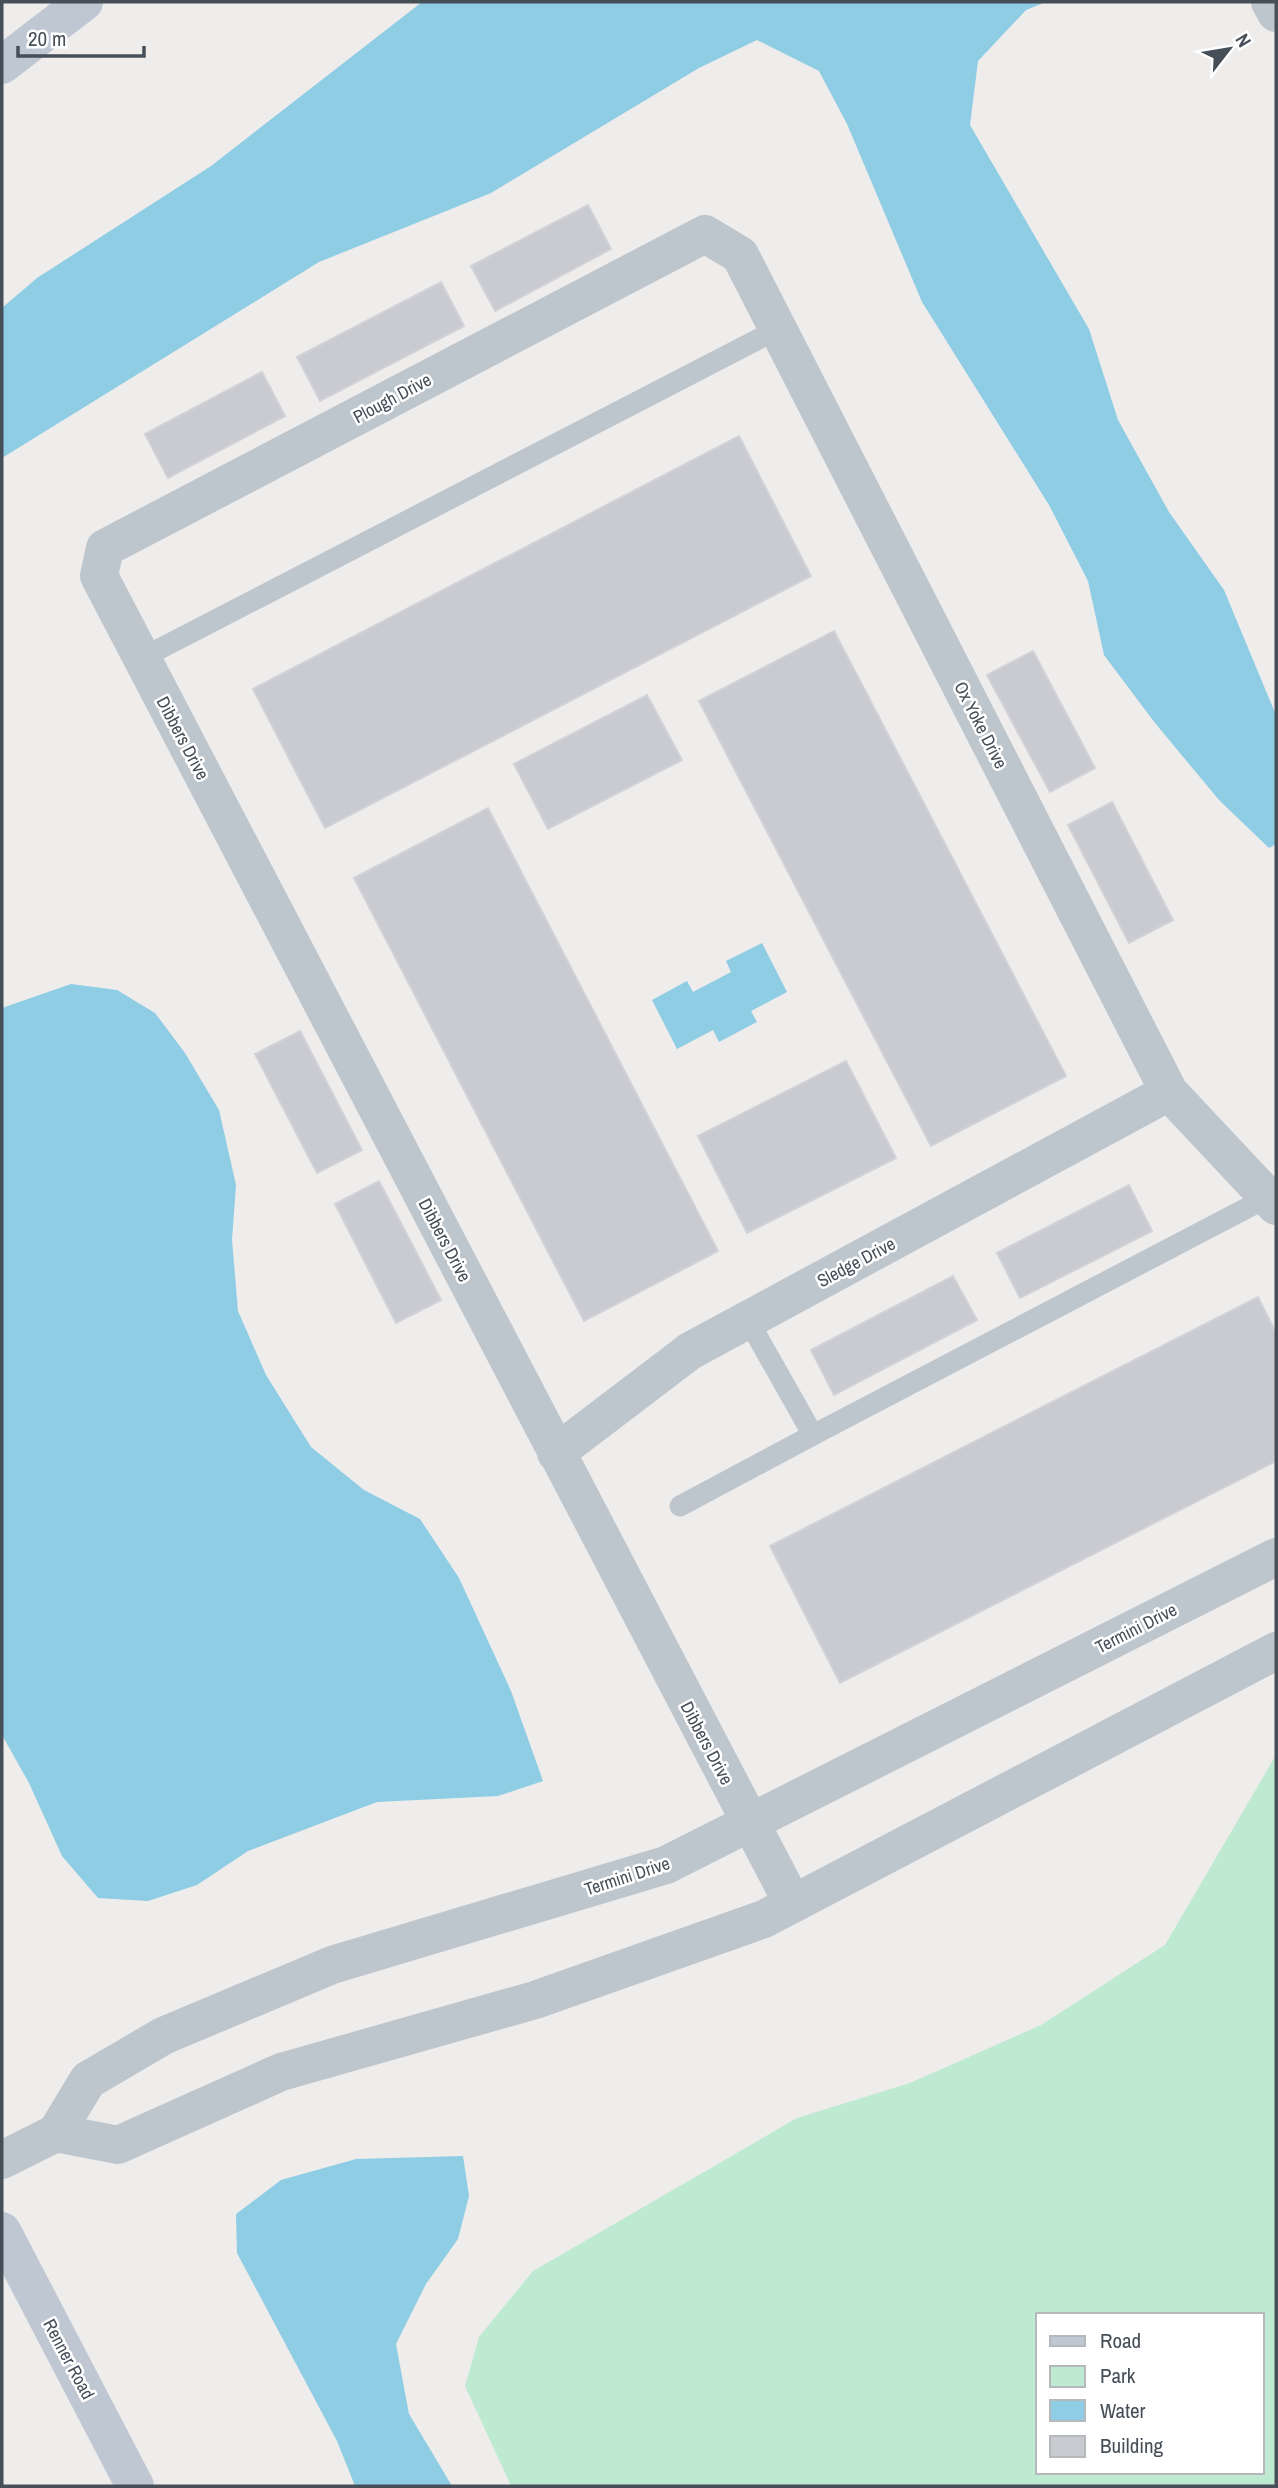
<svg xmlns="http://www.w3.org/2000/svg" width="1278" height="2488" font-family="'Archivo Narrow',sans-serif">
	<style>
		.green { fill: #bdead0; fill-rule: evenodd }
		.water { fill: #8ecde3 }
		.building { fill: #cacbd1; stroke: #d1d2d7; stroke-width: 2 }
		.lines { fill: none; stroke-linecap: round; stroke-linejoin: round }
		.lane { stroke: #bec6cd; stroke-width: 21 }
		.street { stroke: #bec6cd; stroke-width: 38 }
		.secondary { stroke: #bec7d2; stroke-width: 38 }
		.labels { text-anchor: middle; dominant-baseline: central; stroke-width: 5; stroke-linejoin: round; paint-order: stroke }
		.street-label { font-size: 18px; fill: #464f58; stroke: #fff }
	</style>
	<rect width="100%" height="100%" fill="#efecec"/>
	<!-- green -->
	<path class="green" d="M1276,1755V2486H511L465,2386L479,2337L533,2271L797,2118L910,2083L1041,2025L1165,1945ZM1038,2315H1262V2472H1038Z"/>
	<!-- water -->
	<path class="water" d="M422,2H1046L1026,10L978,61L970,125L1089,329L1118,420L1169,512L1224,590L1276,715V844L1269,848L1219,800L1155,723L1104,655L1088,581L1049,505L922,302L847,124L819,71L757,40L699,68L491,193L319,262L2,458V308L37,278L211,166Z
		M762,943L787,992L751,1011L757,1022L719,1042L713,1030L677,1049L652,1000L687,981L693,992L731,972L726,961Z
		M71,984L117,990L155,1013L185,1053L219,1110L236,1185L232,1240L238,1311L266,1375L311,1447L364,1490L420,1519L459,1578L511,1691L543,1781L498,1796L377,1802L248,1851L197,1885L148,1901L98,1898L62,1856L29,1783L2,1735V1008Z
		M463,2156L469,2196L458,2239L426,2284L396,2344L409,2414L452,2486H355L337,2441L237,2253L236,2214L281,2180L356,2159Z"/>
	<!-- building -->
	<path class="building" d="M588,205L611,249L495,311L471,266Z
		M441,282L464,326L320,401L297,357Z
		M262,372L285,416L168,478L145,434Z
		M739,436L811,576L325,828L253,689Z
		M834,631L1066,1076L931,1146L699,701Z
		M1033,651L1095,768L1050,792L987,675Z
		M647,695L682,760L548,829L514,764Z
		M1112,802L1173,920L1129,943L1068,825Z
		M488,808L718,1251L584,1321L354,878Z
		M300,1031L362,1150L317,1173L255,1054Z
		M846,1061L896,1158L747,1233L698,1136Z
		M379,1181L441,1300L396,1323L335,1204Z
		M1129,1185L1152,1231L1020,1298L997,1253Z
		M953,1276L977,1320L834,1395L811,1350Z
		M1258,1297L1276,1333V1461L840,1683L770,1546Z"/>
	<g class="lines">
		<!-- lane -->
		<path class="lane" d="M142,658L778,329
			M813,1435L1268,1197
			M680,1506L813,1435L748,1320"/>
		<!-- street -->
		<path class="street" d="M1270,2L1276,13
			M556,1453L690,1351L1169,1092
			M793,1904L99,576L105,548L705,234L740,255L1169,1092L1276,1206
			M56,2133L118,2145L281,2072L535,2000L764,1919L1276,1651
			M2,2160L56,2133L88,2080L163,2036L332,1965L666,1865L1276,1557"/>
		<!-- secondary -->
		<path class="secondary" d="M2,65L84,2
			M2,2231L135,2486"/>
	</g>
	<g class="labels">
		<!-- street labels -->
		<g class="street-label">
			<text transform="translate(392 398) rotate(-28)">Plough Drive</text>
			<text transform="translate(981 725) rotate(63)">Ox Yoke Drive</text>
			<text transform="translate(183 738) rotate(62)">Dibbers Drive</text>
			<text transform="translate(445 1240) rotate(62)">Dibbers Drive</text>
			<text transform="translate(856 1262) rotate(-28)">Sledge Drive</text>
			<text transform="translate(1136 1628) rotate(-27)">Termini Drive</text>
			<text transform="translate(707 1743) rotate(62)">Dibbers Drive</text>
			<text transform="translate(627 1876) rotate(-18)">Termini Drive</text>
			<text transform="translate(69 2359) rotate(62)">Renner Road</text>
		</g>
	</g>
	<!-- border -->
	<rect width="1278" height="2488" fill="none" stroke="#464f58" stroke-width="7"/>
	<!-- legend -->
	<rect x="1036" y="2313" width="228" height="161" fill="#ffffff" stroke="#b5b9bc" stroke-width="2"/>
	<rect x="1050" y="2336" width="35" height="10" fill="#bec7d2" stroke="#b5b9bc" stroke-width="2"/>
	<text x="1100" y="2348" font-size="21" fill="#464f58">Road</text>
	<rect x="1050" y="2366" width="35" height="21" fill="#bdead0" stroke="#b5b9bc" stroke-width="2"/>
	<text x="1100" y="2383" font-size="21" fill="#464f58">Park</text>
	<rect x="1050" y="2400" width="35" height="21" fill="#8ecde3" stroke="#b5b9bc" stroke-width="2"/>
	<text x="1100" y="2418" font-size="21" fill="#464f58">Water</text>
	<rect x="1050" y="2436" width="35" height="21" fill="#cacbd1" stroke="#b5b9bc" stroke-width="2"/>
	<text x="1100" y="2453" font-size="21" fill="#464f58">Building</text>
	<!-- north arrow -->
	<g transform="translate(1229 49) rotate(59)" stroke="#ffffff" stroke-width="5" paint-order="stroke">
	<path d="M0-5L12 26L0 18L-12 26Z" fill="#464f58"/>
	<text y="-10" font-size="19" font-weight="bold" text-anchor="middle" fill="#464f58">N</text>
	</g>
	<!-- scale -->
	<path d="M18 46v10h126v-10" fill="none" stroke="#464f58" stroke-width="3.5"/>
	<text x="28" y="46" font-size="21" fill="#464f58" stroke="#ffffff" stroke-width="5" paint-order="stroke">20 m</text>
</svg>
